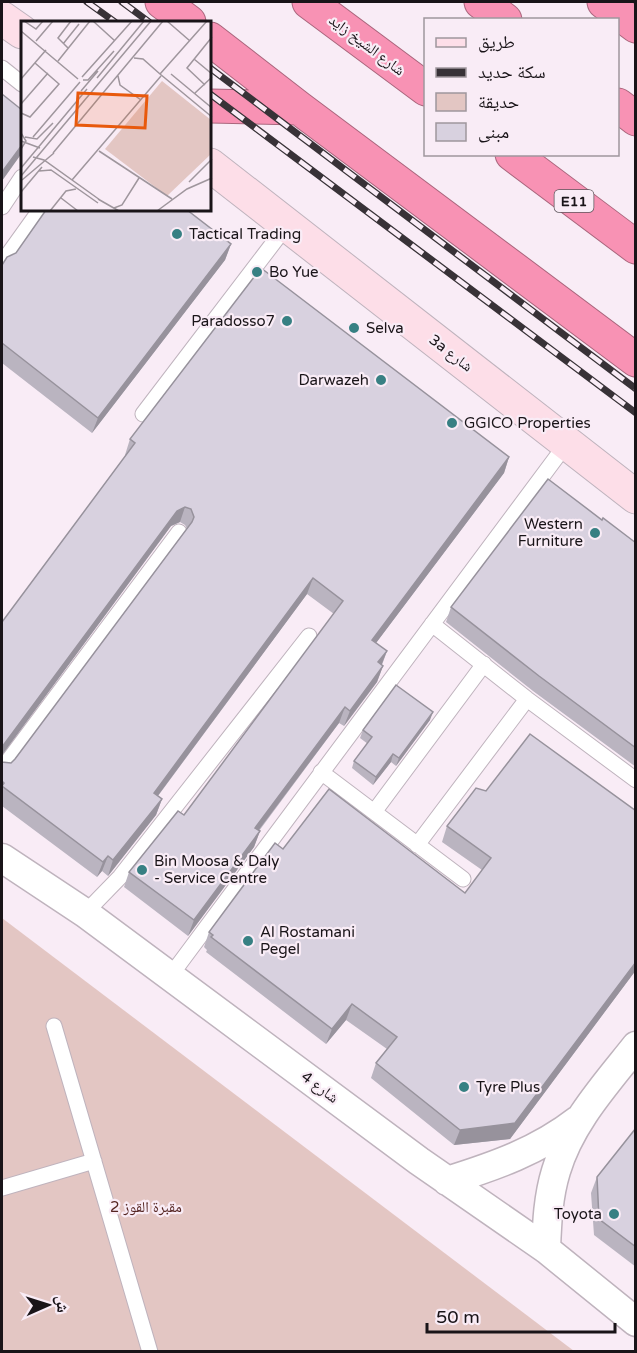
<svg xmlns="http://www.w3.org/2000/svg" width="637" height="1353" font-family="'Varela Round','Noto Naskh Arabic',sans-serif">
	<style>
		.green { fill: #e3c6c3 }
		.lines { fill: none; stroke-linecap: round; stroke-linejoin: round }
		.lane-casing { stroke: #bfb3bd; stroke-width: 17 }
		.street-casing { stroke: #bfb3bd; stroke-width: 31 }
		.secondary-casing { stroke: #bfb3bd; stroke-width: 35 }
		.highway-casing { stroke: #aa667d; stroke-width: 35 }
		.lane { stroke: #fff; stroke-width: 15 }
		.street { stroke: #fff; stroke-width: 28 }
		.secondary { stroke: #fddee8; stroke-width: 33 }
		.highway { stroke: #f892b4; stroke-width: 33 }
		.rail-casing { stroke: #383237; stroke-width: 7 }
		.rail { stroke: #f9ecf6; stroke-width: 4.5; stroke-dasharray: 14; stroke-linecap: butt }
		.wall { fill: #bab4c0 }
		.shaded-wall { fill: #97929c }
		.building { fill: #d8d1df; stroke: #97929c; stroke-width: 1.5 }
		.poi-dot { fill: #378083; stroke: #f9ecf6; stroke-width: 2 }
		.labels { text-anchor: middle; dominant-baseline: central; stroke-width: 4.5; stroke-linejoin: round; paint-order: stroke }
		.shield { fill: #f9ecf6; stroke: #5c555b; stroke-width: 1.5 }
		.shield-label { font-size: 14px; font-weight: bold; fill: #191418 }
		.street-label { font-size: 15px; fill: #191418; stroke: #f9ecf6 }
		.poi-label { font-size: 15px; fill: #191418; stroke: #f9ecf6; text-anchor: start }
		.park-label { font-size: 15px; fill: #552522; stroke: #f9ecf6 }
		.inset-road { fill: none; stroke: #9f969d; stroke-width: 1.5 }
		.view { fill: #e8590c; fill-opacity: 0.15; stroke: #e8590c; stroke-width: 3 }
		.inset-edge { fill: none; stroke: #191418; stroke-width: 3 }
	</style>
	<rect width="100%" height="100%" fill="#f9ecf6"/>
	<!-- green -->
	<path class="green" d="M2,918L574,1351H2Z"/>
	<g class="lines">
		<defs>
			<path id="lane" d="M2,68L22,84
				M2,207L22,177
				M2,263L40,210
				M143,414L287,225
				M432,624L527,699L636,780
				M2,769L179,532
				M321,772L463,879
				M374,812L484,664
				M417,845L527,699
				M85,913L120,877L309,636
				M171,975L567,443
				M54,1026L150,1352
				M2,1188L94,1161"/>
			<path id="street" d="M2,858L85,913L419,1161L546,1249L636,1322
				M447,1181C495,1166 538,1151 578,1120
				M546,1249C547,1223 548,1197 556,1171C570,1123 606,1084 636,1046"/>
			<path id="secondary" d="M2,18L22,32
				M210,165L636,497"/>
			<path id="highway" d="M162,2L189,22
				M309,2L426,89
				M481,2L505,20
				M604,2L636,26
				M210,39L299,108L636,360
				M618,105L636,119
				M210,106L299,108
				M512,154L636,247"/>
		</defs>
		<!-- lane casing -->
		<use href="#lane" class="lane-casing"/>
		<!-- street casing -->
		<use href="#street" class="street-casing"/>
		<!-- secondary casing -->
		<use href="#secondary" class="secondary-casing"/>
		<!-- highway casing -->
		<use href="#highway" class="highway-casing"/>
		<!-- lane -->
		<use href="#lane" class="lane"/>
		<!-- street -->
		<use href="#street" class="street"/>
		<!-- secondary -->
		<use href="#secondary" class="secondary"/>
		<!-- highway -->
		<use href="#highway" class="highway"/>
		<defs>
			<path id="rail" d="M87,2L115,22
				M122,2L149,22
				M210,68L636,389
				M210,94L636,413"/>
		</defs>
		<!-- rail casing -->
		<use href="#rail" class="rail-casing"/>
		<!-- rail -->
		<use href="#rail" class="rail"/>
	</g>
	<!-- wall -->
	<path class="wall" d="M231,244L225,260L92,433L2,363V265Z
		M130,439L509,457L504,473L376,643L387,651L382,665L383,666L377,682L344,726L339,723L259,831H260L254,847L188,936L124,887L129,872L184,815L334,614L307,594L158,796L162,799L156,815L108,876L102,871L97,877L2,806V760V762L11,763L15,759L187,529L185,525L180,522L171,526L2,755V622L126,455H125Z
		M602,520L636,543V767L533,691L446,622L451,607Z
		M430,720L396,766L391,762L373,785L352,768L354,761L368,744L360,738L363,730Z
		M486,791L636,811V970L510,1139L454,1145L371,1078L376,1063L387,1049L346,1020L326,1044L206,952L207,950L204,947L209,932L283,849L465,893L482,870L442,842L447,826Z
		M636,1128V1267L594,1235L591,1193L597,1177Z"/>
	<!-- shaded-wall -->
	<path class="shaded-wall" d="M22,145V153L2,181V172Z
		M231,244L225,260L92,433L98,418Z
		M509,457L504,473L367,655L372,640Z
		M185,507L180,522L171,526L2,755V747L177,511Z
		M313,578L307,594L148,809L154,793Z
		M387,651L381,666L378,662Z
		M383,666L377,682L344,726L350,711Z
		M345,707L339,723L249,843L255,828Z
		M433,712L430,720L396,766L399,758Z
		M393,754L391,762L373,785L376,777Z
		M162,799L156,815L108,876L113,860Z
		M260,831L254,847L188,936L194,920Z
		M108,856L102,871L97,877L103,862Z
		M636,962V970L510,1139L454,1145L460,1130Z
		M352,1004L346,1020L326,1044L332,1029Z"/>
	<!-- building -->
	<path class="building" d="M2,94L22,110V145L2,172Z
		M46,210H187L231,244L98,418L2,343V265L7,257L16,253Z
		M261,268L509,457L372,640L387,651L378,662L383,666L350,711L345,707L255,828L260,831L194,920L129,872L178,811L184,815L343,601L313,578L154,793L162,799L113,860L108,856L103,862L2,786L4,783L2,781V760V762L11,763L15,759L192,522L194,517L191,509L185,507L177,511L2,747V622L135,443L130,439Z
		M548,479L602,520L603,518L636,543V748L539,676L451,607Z
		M396,685L433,712L399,758L393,754L376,777L354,761L372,737L363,730Z
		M530,734L636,811V962L515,1123L460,1130L376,1063L397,1037L352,1004L332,1029L211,937L213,935L209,932L275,843L283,849L329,789L465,893L491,858L447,826L476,788L486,791Z
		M636,1128V1247L599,1219L597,1177Z"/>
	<!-- markers -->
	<g class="poi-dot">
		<circle cx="177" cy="234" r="6"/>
		<circle cx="257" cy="272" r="6"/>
		<circle cx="287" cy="321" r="6"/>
		<circle cx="354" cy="328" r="6"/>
		<circle cx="381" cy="380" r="6"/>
		<circle cx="452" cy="423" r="6"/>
		<circle cx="595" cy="533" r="6"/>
		<circle cx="142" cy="870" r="6"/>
		<circle cx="248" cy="941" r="6"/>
		<circle cx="464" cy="1087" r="6"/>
		<circle cx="614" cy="1214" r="6"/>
	</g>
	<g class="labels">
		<!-- shield labels -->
		<rect class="shield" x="554.5" y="190" width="39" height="22" rx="4.5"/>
		<g class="shield-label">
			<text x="574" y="201">E11</text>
		</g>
		<!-- street labels -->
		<g class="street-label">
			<text transform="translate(367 45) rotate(37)">شارع الشيخ زايد</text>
			<text transform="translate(451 353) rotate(38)">3a شارع</text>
			<text transform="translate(320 1087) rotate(37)">شارع 4</text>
		</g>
		<!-- poi labels -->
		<g class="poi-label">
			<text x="189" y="234">Tactical Trading</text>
			<text x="269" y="272">Bo Yue</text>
			<text x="275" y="321" text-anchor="end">Paradosso7</text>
			<text x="366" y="328">Selva</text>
			<text x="369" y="380" text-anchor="end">Darwazeh</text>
			<text x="464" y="423">GGICO Properties</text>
			<text x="583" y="524" text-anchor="end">Western<tspan x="583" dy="17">Furniture</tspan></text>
			<text x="154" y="861">Bin Moosa &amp; Daly<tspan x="154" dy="17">- Service Centre</tspan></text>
			<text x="260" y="932">Al Rostamani<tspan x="260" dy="17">Pegel</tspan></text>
			<text x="476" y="1087">Tyre Plus</text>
			<text x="602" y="1214" text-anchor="end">Toyota</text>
		</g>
		<!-- park labels -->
		<g class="park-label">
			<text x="146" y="1207">مقبرة القوز 2</text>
		</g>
	</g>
	<!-- overview -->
	<g transform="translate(21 21)">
		<rect width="190" height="190" fill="#f9ecf6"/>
		<path d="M141,60L190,99V133L146,175L84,128Z" fill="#e3c6c3"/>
		<path class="inset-road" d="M3,0L15,8L22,0M72,0L94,20M146,0L169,20M0,10L57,58M15,20L32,0M42,23L58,3M47,27L37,17L50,0M113,37L122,38L139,53M173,38L191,53M37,40L69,0M139,53L186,0M139,53L191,96M150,53L191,87M97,55L99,64L120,79M61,56L111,0M76,57L123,0M0,58L25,29M62,59H67L93,30M184,64L166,47L191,16M60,70L77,50M174,72L191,56M0,83L27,52M0,92L9,96L38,63L14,42M0,112L5,120L0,128M4,116L16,118L32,102M12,116L59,61M0,120L19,127M78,130L151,178M32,132L142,0M12,136L23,139L79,179M0,147L66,68M18,150L30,149L77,182M0,155L130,0M1,159L33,132M51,159L140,55M168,161L191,138M0,171L21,146M40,177L57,190M77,178L98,190M93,187L101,184L118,157M29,190L45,170L55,168M136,190L166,168L191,157"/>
		<path class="view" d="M57,72L126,75L124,107L55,104Z"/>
		<rect width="190" height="190" class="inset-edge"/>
	</g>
	<!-- border -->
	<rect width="637" height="1353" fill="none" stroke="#191418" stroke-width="6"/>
	<!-- legend -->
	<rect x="424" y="18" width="195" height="138" fill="#f9ecf6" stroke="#9f969d" stroke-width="1.5"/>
	<rect x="436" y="38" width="30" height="9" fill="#fddee8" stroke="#9f969d" stroke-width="1.5"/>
	<text x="478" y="48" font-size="18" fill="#191418">طريق</text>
	<rect x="436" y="68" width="30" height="9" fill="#383237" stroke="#9f969d" stroke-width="1.5"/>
	<text x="478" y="78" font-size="18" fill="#191418">سكة حديد</text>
	<rect x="436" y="93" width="30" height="18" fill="#e3c6c3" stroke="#9f969d" stroke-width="1.5"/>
	<text x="478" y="108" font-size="18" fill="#191418">حديقة</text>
	<rect x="436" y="123" width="30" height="18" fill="#d8d1df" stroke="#9f969d" stroke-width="1.5"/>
	<text x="478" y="138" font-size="18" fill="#191418">مبنى</text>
	<!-- north arrow -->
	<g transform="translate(48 1305) rotate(87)" stroke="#f9ecf6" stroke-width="4.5" paint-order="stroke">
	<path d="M0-4.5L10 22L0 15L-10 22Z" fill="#191418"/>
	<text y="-9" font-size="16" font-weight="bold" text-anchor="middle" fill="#191418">ش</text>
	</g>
	<!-- scale -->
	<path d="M427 1323v9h188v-9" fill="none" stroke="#191418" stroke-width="3"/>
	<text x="436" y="1323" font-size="18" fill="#191418" stroke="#f9ecf6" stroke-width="4.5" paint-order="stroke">50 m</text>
</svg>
